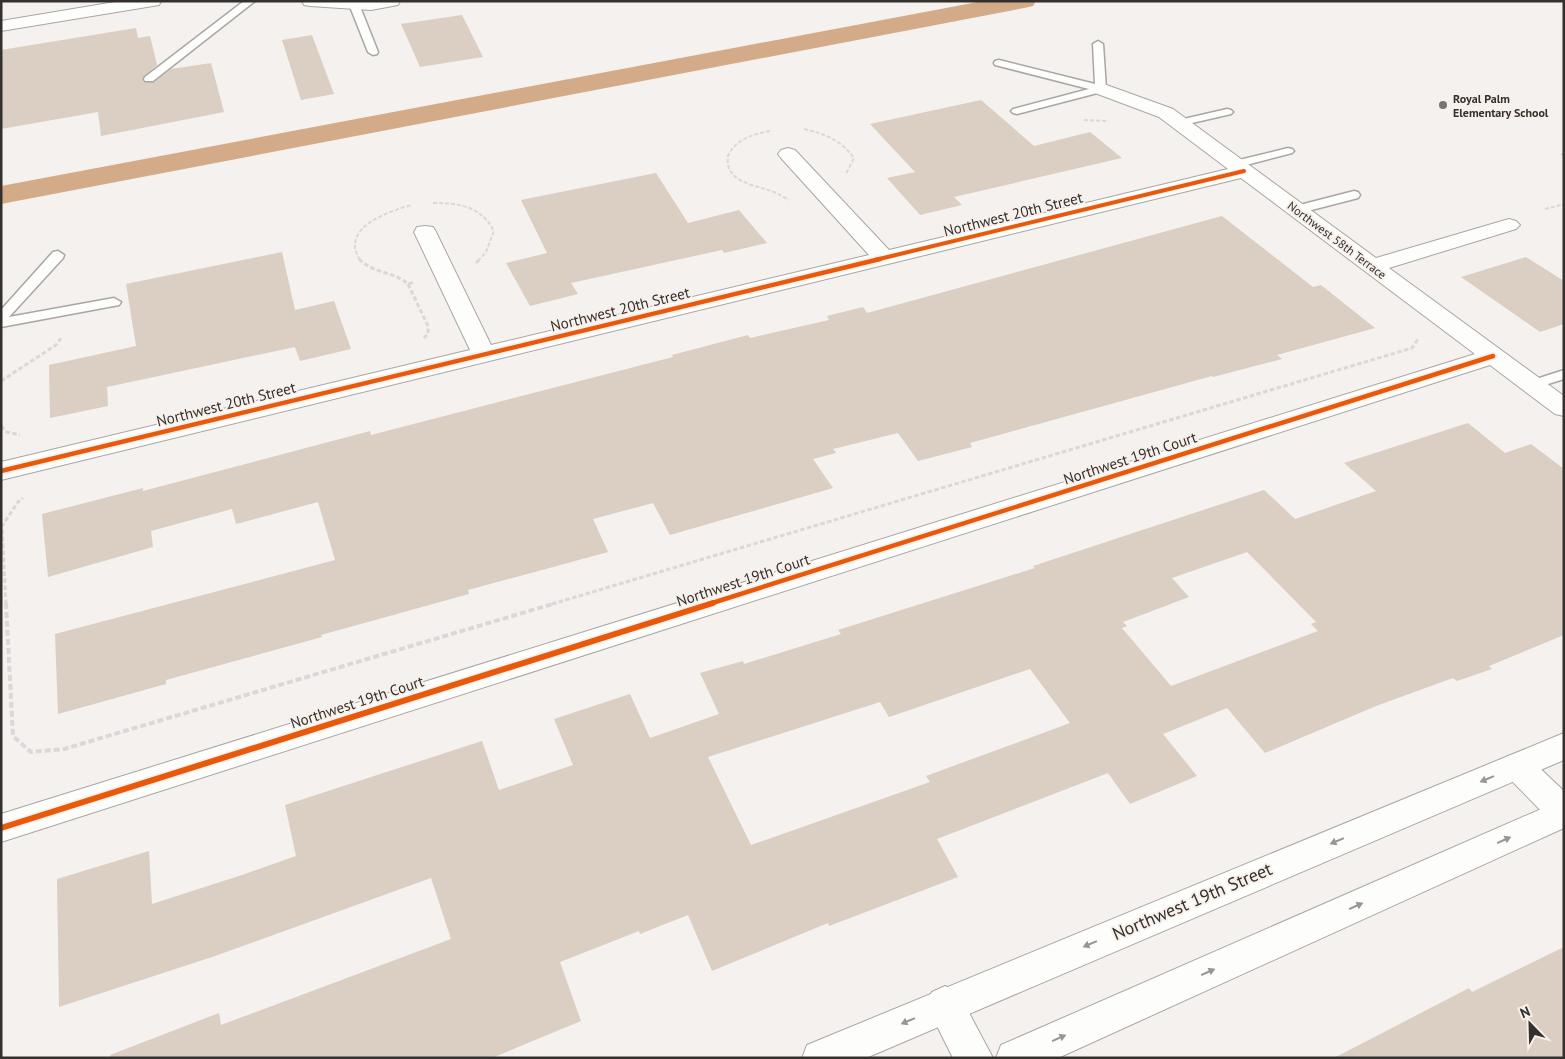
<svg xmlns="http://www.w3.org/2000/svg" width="1565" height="1059" font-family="'PT Sans',sans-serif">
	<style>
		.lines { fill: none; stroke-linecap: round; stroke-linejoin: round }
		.canal { fill: #d4ab88; fill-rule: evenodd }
		.building { fill: #dbcec3; fill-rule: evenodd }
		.service-casing { stroke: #a9a6a4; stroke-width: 3 }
		.minor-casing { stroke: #a9a6a4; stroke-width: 2 }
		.tertiary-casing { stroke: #a9a6a4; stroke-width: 2 }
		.path-far2 { stroke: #dad8d8; stroke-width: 2; stroke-dasharray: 4 2; stroke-linecap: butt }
		.path-far1 { stroke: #dad8d8; stroke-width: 3; stroke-dasharray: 4.5 2.5; stroke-linecap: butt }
		.path { stroke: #dad8d8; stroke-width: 4; stroke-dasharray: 6 3; stroke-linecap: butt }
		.service { fill: #fdfdfc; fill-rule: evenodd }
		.minor { fill: #fdfdfc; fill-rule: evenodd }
		.tertiary { fill: #fdfdfc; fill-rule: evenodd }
		.cycleway-far2-casing { stroke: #f8f0ea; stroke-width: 5.5 }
		.cycleway-far1-casing { stroke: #f8f0ea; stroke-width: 8 }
		.cycleway-casing { stroke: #f8f0ea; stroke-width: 9 }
		.cycleway-far2 { stroke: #e8590c; stroke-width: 4 }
		.cycleway-far1 { stroke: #e8590c; stroke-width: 4.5 }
		.cycleway { stroke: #e8590c; stroke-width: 6 }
		.oneway { fill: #989695 }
		.poi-dot { fill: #777471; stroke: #f8f0ea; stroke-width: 2 }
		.labels { text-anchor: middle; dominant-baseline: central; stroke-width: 4; stroke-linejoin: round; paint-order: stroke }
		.far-poi-label { font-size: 12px; font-weight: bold; fill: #33302e; stroke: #f8f0ea; text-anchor: start }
		.far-street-label { font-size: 12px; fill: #33302e; stroke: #f8f0ea }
		.street-label { font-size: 15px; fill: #33302e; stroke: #f8f0ea }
		.near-street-label { font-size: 18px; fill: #33302e; stroke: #f8f0ea }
	</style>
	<rect width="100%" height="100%" fill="#f4f1ee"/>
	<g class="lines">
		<!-- canal -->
		<path class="canal" d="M983,1H1036L1033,6L1024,8L1,204V186Z"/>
	</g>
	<!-- building -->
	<path class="building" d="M462,15L483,57L420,67L401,24Z
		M136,28L138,38L150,36L157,65L144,76L143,82H154L171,69L211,63L224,112L101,136L98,112L1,129V50Z
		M312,35L334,94L301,100L282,40Z
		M981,100L1034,146L1090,132L1122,158L954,197L962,205L920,215L887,178L915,172L870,124Z
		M656,173L688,223L739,210L767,243L724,253L722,250L571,283L578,294L530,306L506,263L547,253L521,200Z
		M1222,216L1313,287L1321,285L1375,328L1277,355L1282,359L1213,377L1212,376L970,443L972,447L918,461L898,433L833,449L836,453L813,459L833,488L670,535L653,503L593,519L608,552L468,590L469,594L321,635L322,637L166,680V684L58,714L55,634L335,560L318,502L236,524L232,509L151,531L153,547L48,577L42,514L143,488V491L370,431L371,435L673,357L672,355L748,335L750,338L829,320L827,316L863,307L867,313Z
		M282,252L295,310L334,301L351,349L300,361L295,347L107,387L108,406L50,418L49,365L136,346L126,284Z
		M1526,257L1564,281V324L1540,332L1461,277Z
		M1468,423L1505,453L1531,444L1564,469V635L1489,666L1492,669L1457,681L1453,678L1376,706L1265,753L1227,708L1163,734L1197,776L1130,804L1108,773L937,839L958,877L829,926L828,923L712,971L688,915L640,934L639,931L560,962L581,1021L492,1058H111L110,1055L219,1013L221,1025L451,939L431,878L215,956L59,1007L57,879L149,851L152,904L245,874L296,856L285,805L482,741L499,790L573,765L554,719L630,694L650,738L719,714L700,673L743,661L744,664L841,634L838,630L1035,568L1033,566L1264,490L1295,519L1376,491L1344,463ZM1247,552L1316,622L1311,624L1318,631L1171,686L1122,628L1127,626L1123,622L1189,597L1172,578ZM1030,669L1070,723L926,776L930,782L751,845L708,757L880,702L889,717Z
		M1564,947V1058H1334L1469,988L1472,992Z"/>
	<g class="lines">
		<defs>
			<path id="service" d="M244,1H255L153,81H145L144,79L145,77Z
				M355,1L359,4L378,52L377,54L373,55L368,52L349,4Z
				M1098,41L1103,44L1106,89L1105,91L1017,114L1013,113L1011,111L1013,109L1089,89L995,65L994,63L995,61L999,60L1095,84L1093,44Z
				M1227,109L1231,110L1233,112L1231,114L1179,126L1173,123L1175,121Z
				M1288,148L1292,149L1294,151L1292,153L1235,168L1229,164L1231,162Z
				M1354,191L1358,192L1360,195L1358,198L1296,214L1290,210L1292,207Z
				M58,251L64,255L63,258L9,317L114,298L121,302L119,305L1,327V310L53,252Z
				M1564,370V379L1532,389L1527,388L1525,385L1527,382Z"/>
			<path id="minor" d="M121,1H161L159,5L153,6L1,31V21Z
				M302,1H400L398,5L371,10L310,6L304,5Z
				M1101,83L1173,109L1376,258L1502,221L1509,219L1516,221L1520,225L1516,229L1389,268L1564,396V416L1555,414L1490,365L1,842V814L1475,354L1241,178L1,480V462L470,350L414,232L417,227L425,226L433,227L436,232L491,345L869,255L781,158L778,154L781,150L788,148L795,150L889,250L1228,169L1159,117L1095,93L1092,89L1095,85Z
				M1517,753L1528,757L1564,791V826L1552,822L1506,775L1501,766L1506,757Z
				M945,986L958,992L993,1058H953L926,1004L932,992Z"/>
			<path id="tertiary" d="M1564,733V760L866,1058H802L807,1045Z
				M1564,799V828L1058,1058H996L1001,1045Z"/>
		</defs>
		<!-- service casing -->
		<use href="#service" class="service-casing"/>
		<!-- minor casing -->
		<use href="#minor" class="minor-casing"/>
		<!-- tertiary casing -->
		<use href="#tertiary" class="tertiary-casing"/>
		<!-- path-far2 -->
		<path class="path-far2" d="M1084,120L1107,121
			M804,129C825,134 841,140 854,158L846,174
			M770,131C754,134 735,139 728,156C725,181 750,184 768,190C775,192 782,196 789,200
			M1564,154H1562L1564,159
			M433,203C459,203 481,206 494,231L486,252L479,260
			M1545,209L1564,204
			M360,260C339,228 389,211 412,205"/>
		<!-- path-far1 -->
		<path class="path-far1" d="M359,259C374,274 393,271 408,284L415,282
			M476,263L480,259
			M408,284L428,326V334L424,338
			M1,381L56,345L61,338
			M1,426L7,432L20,435
			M6,604L2,526L18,502L23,498
			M552,604L1412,348L1418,339"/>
		<!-- path -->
		<path class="path" d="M6,603L13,736L31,752L64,749L556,603"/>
		<!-- service -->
		<use href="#service" class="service"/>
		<!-- minor -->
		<use href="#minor" class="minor"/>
		<!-- tertiary -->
		<use href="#tertiary" class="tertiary"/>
		<defs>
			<path id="cycleway-far2" d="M875,260L1244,171"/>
			<path id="cycleway-far1" d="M1,471L880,259
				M709,604L1493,356"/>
			<path id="cycleway" d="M1,828L713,603"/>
		</defs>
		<!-- cycleway-far2 casing -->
		<use href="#cycleway-far2" class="cycleway-far2-casing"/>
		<!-- cycleway-far1 casing -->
		<use href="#cycleway-far1" class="cycleway-far1-casing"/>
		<!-- cycleway casing -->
		<use href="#cycleway" class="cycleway-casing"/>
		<!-- cycleway-far2 -->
		<use href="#cycleway-far2" class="cycleway-far2"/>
		<!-- cycleway-far1 -->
		<use href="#cycleway-far1" class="cycleway-far1"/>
		<!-- cycleway -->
		<use href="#cycleway" class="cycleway"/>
	</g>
	<!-- one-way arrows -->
	<defs><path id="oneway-solid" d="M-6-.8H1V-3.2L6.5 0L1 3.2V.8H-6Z" transform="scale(1.25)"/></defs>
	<g class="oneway">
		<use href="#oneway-solid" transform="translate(1487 779) rotate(157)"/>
		<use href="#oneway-solid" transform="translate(1504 840) rotate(-24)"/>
		<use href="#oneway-solid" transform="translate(1337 841) rotate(157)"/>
		<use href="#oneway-solid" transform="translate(1356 906) rotate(-24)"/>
		<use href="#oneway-solid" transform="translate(1090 944) rotate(157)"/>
		<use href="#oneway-solid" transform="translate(1208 972) rotate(-24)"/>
		<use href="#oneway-solid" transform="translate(908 1021) rotate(157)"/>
		<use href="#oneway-solid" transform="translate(1059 1038) rotate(-24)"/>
	</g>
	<!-- markers -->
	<circle class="poi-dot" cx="1443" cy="105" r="5"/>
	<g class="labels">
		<!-- far-poi labels -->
		<g class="far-poi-label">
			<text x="1453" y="98">Royal Palm<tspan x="1453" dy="14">Elementary School</tspan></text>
		</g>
		<!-- far-street labels -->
		<g class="far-street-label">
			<text transform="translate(1337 240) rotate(37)">Northwest 58th Terrace</text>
		</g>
		<!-- street labels -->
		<g class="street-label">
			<text transform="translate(1013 214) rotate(-14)">Northwest 20th Street</text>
			<text transform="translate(620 309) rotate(-14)">Northwest 20th Street</text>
			<text transform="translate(226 404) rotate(-14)">Northwest 20th Street</text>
			<text transform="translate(1130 458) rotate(-18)">Northwest 19th Court</text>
			<text transform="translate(743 580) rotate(-18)">Northwest 19th Court</text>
			<text transform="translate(357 702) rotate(-18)">Northwest 19th Court</text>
		</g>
		<!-- near-street labels -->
		<g class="near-street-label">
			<text transform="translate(1192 901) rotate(-23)">Northwest 19th Street</text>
		</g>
	</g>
	<!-- border -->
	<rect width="1565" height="1059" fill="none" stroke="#33302e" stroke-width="5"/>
	<!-- north arrow -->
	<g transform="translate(1530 1024) rotate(337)" stroke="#f8f0ea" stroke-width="4" paint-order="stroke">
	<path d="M0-4L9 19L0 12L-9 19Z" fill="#33302e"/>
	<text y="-8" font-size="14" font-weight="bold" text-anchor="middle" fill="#33302e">N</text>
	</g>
</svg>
